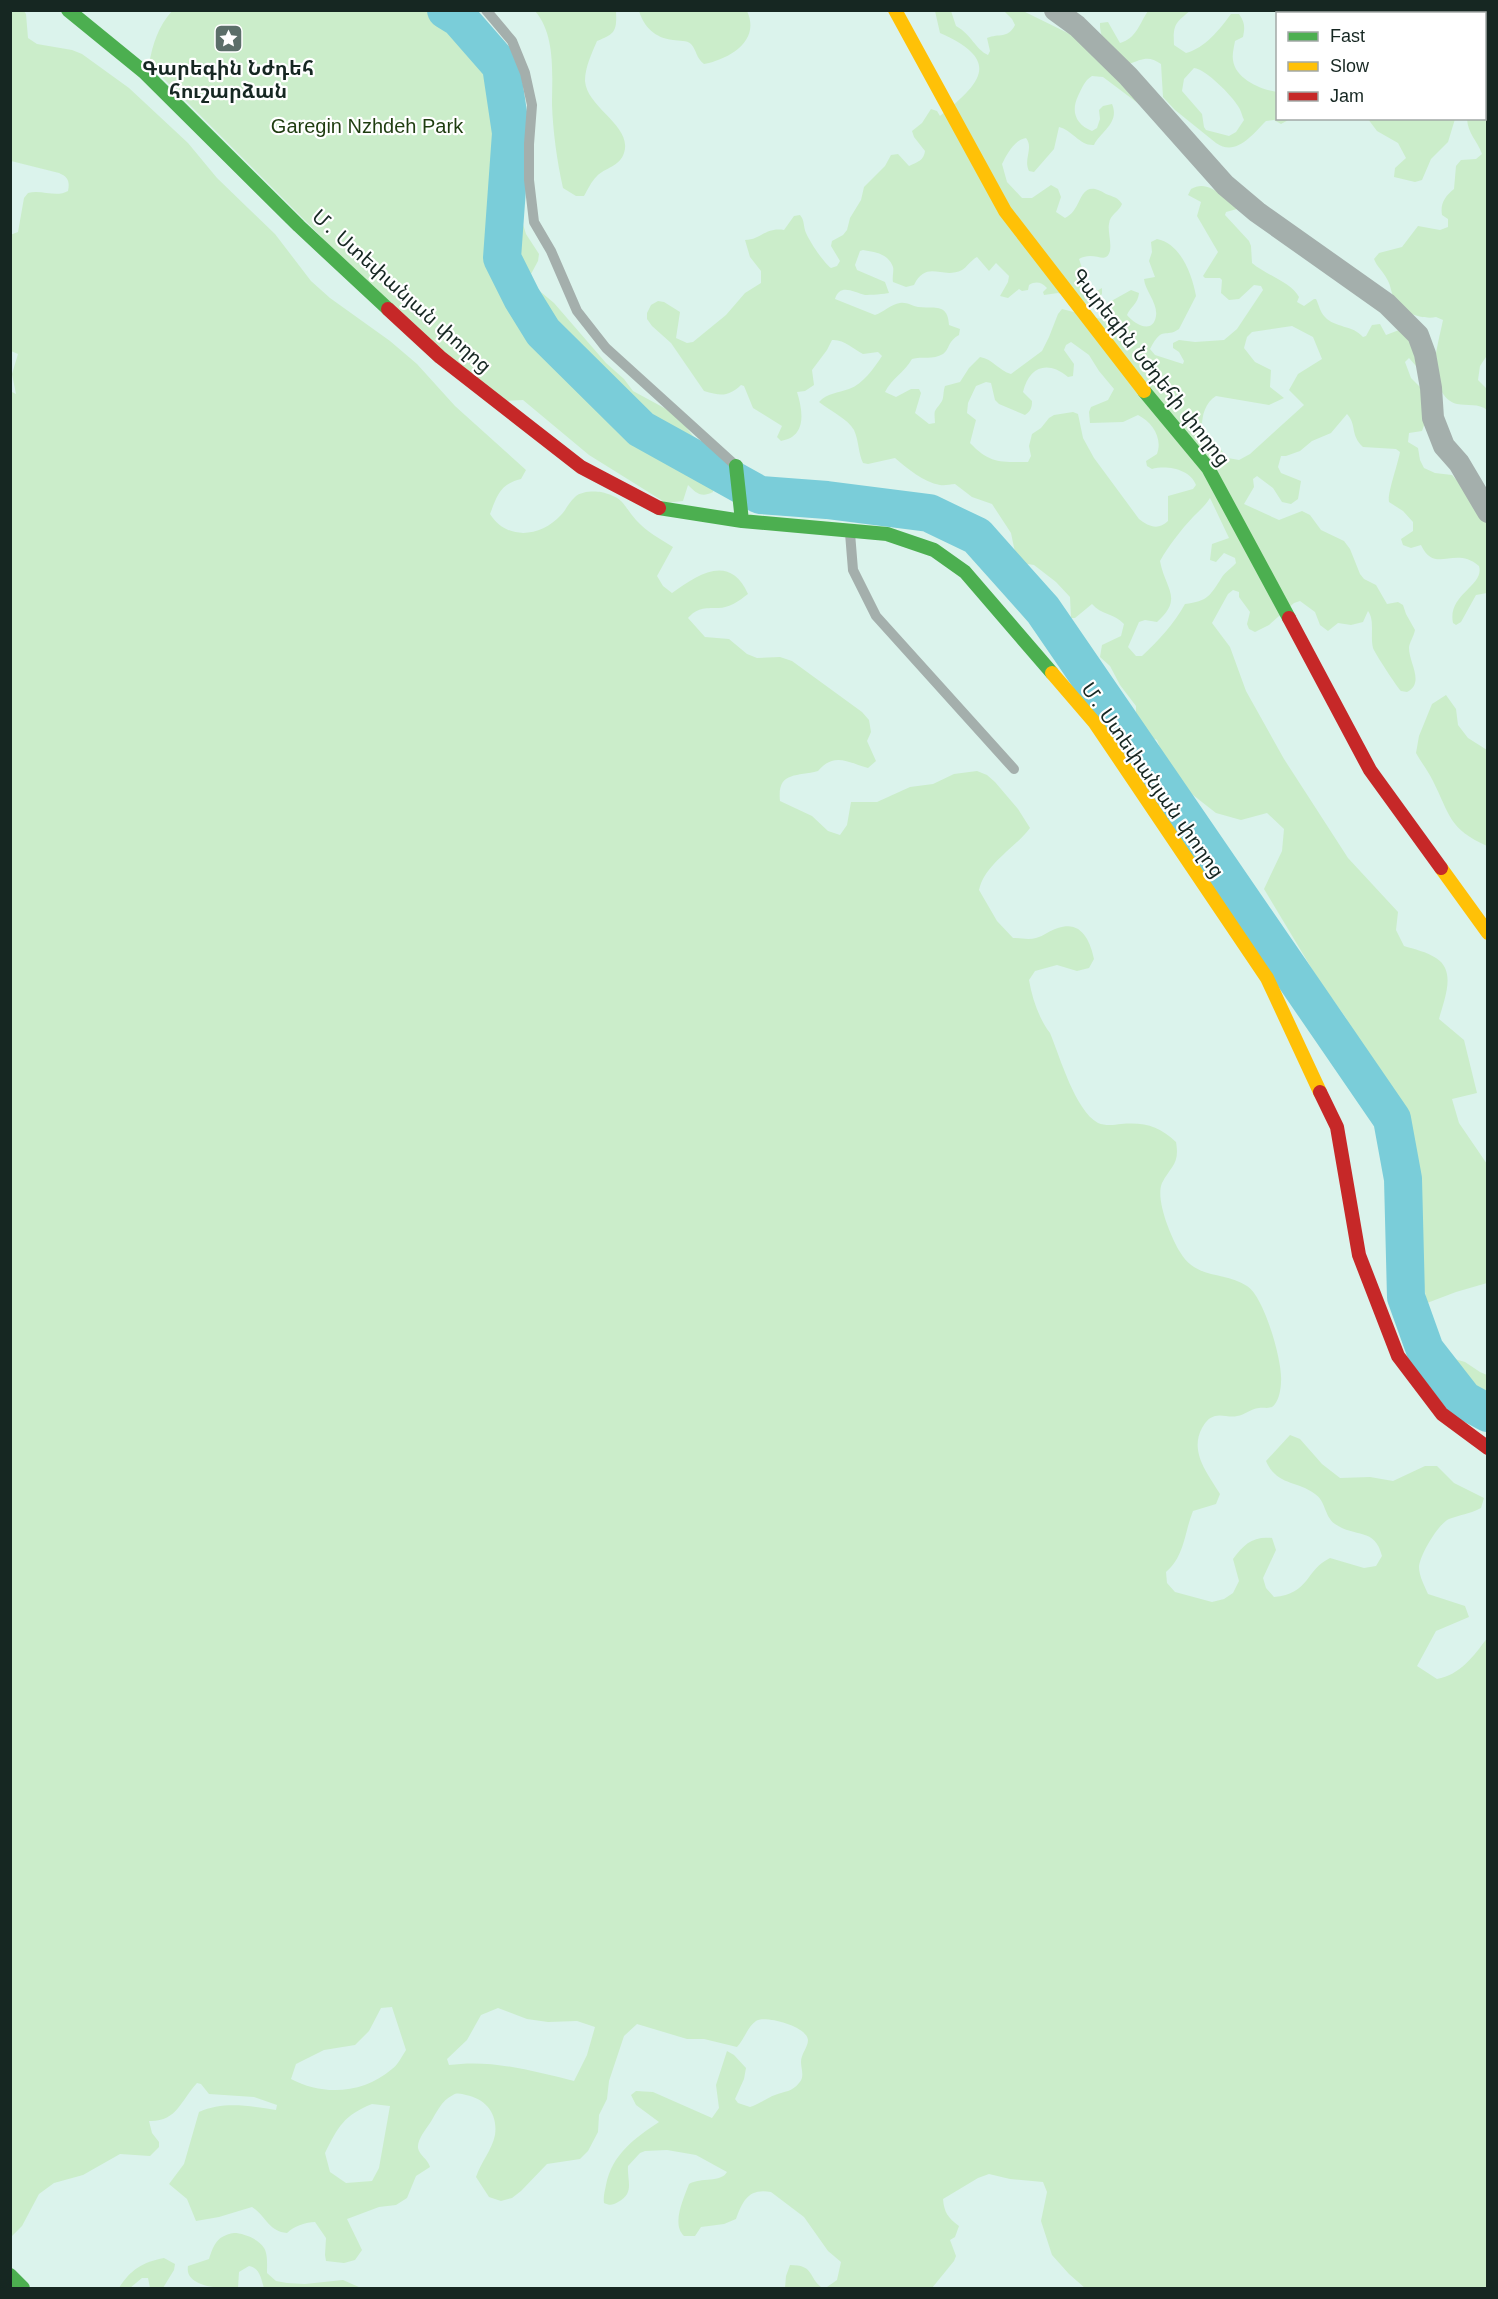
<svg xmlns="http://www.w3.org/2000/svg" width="1498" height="2299" font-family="Arial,'Noto Sans Armenian',sans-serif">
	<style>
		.green { fill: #cbedca; fill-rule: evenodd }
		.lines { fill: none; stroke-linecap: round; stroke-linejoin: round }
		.river { stroke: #7acdd9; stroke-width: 38 }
		.lane { stroke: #a4afac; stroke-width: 10 }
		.street { stroke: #a4afac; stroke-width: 22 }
		.fast { stroke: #4caf50; stroke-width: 14 }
		.slow { stroke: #ffc107; stroke-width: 14 }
		.jam { stroke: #c62828; stroke-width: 14 }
		.labels { text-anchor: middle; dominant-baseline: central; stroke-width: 4.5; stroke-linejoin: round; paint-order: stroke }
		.poi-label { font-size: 20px; font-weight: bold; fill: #162722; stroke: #fff }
		.park-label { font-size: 20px; fill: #1f3d10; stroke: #fff }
		.street-label { font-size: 20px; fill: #162722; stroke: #fff }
	</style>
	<rect width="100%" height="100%" fill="#dbf3ec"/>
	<!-- green -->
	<path class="green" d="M23,10L26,14L28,38L37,44L72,50L82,54L129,88L188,143L217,178L275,234L311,281L330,298L390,341L417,364L455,406L526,470L521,479C500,484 497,496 490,514C507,541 541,537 561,515C566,510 569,502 575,497C581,491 594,491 601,492C625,498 622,504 636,520C647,532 660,539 673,547L657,576L663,586L672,593C698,574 730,553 748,594C739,601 729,608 718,608C704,608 697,608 688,618L705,637L729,639L747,654L757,658L780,657L792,661L862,712L869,720L871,732L867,741L876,761L868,768C847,762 834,752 818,771C796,777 777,771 780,801L812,816L828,831L840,835L847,825L851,802H877L910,787L933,784L954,774L977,771L987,775L995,782L1018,809L1030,828C1014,849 985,864 979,890L997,921L1013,938C1020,938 1029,940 1036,938C1044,936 1050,930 1058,928C1081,920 1090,940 1094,959L1089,968L1077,971L1057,965L1035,971L1029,980C1032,998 1039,1019 1050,1033C1060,1057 1075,1110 1098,1123C1105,1126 1114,1125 1121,1124C1145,1122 1159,1126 1176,1142C1180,1164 1171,1166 1162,1183C1155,1199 1171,1237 1180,1252C1196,1280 1224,1271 1247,1286C1264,1296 1283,1362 1281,1382C1281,1388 1279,1399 1275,1404C1271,1410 1265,1407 1259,1408C1250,1409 1245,1415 1237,1416C1230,1418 1222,1414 1215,1416C1208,1418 1205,1423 1202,1428C1189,1452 1208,1474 1220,1494L1216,1504L1193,1511C1184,1533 1185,1556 1166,1572L1167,1583L1175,1592L1212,1602L1224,1599L1233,1593L1239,1581L1233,1559C1244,1544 1253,1536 1272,1538L1276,1550L1263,1578L1266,1588L1274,1597C1310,1594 1305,1570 1330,1558L1364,1568L1376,1566L1382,1556C1375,1527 1355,1538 1335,1524C1324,1516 1326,1501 1315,1494C1296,1480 1277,1486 1266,1461L1290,1435L1300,1439L1322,1464L1340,1478L1370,1477L1393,1481L1425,1466H1437L1454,1483L1484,1498L1481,1508C1470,1514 1459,1515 1449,1519C1438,1524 1420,1555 1419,1567C1419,1576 1425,1587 1428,1594L1465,1606L1469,1617L1436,1631L1417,1666L1437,1679C1460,1675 1474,1656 1487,1638L1488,2288H1085L1069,2274L1052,2255L1041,2221L1047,2192L1043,2182L1010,2179L989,2174L978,2178L943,2199C944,2212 948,2218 959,2226L955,2237L950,2240L956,2256L954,2261L932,2288H785L786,2276L790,2265C814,2265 808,2276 821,2287H827L837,2280L841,2262L828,2251L804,2217L771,2192C749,2188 743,2200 736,2219L724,2224L701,2227L695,2236H684C671,2224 684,2198 689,2184C701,2177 721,2183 727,2172L696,2155L667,2150L645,2151L640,2153L628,2166C627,2181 635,2193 618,2202C613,2205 610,2206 604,2203C603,2196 605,2191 606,2185C612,2154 635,2138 659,2122L636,2105L631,2095L636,2091L653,2092L712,2118L719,2108L716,2085L727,2051L734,2055L746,2068L744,2079L735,2099L738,2103L750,2107C759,2104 767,2098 775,2095C785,2091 792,2092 799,2083C805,2077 801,2069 801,2062C801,2054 808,2047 808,2040C807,2026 764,2015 756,2021C748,2026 744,2040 737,2047L704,2039H687L637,2024L624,2036L609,2081L607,2099L599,2115L598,2132L588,2151L580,2159L547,2164L521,2191L512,2198L501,2201L489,2197L476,2177C481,2162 492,2150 495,2135C498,2114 486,2099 466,2095C462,2094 457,2092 453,2095C441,2101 437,2112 430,2123C426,2129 417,2140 418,2148C419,2155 428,2159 430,2167L416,2176L407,2198L396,2205L379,2207L347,2219L362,2250L355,2260L344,2263L326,2261L325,2255L326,2238L315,2222C306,2222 294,2226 287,2233C269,2232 265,2215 252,2207L219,2217L196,2221L187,2199L169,2184L184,2164L199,2112C223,2101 251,2106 276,2110L277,2105L254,2097L209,2094L201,2084L197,2083C181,2100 177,2122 149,2121L152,2133L159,2142V2147L150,2156L120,2154L83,2175L54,2183L39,2194L22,2226L11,2237L10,391L16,394L12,374L18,354L11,351L10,235L18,232L24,198L28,193C41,189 56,198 68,191C70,181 68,177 59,173L11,161V11ZM392,2007L406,2050C402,2056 398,2065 392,2069C363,2094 323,2096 291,2079L296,2064L324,2050L355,2045L369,2031L381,2008ZM498,2008L527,2019L548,2022L577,2021L595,2027L587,2055L574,2081C533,2071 492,2059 449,2065L447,2059L467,2040L481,2015ZM372,2104L390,2106L379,2168L372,2181L346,2183L330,2172L325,2153C338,2127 344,2115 372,2104Z
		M1021,10L1080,39L1139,104L1103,77L1092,76C1084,81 1082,88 1078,96C1071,111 1075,124 1092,131L1097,128L1100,119L1099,110L1103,106L1112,104C1120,123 1101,131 1094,145C1080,146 1072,130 1059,127L1054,149L1034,172L1029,171C1023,159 1034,148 1026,138C1014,140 1007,154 1002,164L1007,182L1022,198H1032L1051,185L1058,189L1061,197L1056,212L1065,218C1084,210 1077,176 1106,194C1113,197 1118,197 1122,204C1119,212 1110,214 1109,224C1107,232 1115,252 1106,257C1101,260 1091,252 1079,259L1087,283L1085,294H1091L1102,288V294L1090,305L1058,293L1044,295L1043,292L1047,288C1041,282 1036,281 1029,285L1028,290L1022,291L1019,289L1008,298L1000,296L1008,282L1009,276L996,263L989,271L977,257C971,260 967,267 962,270C942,280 927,259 914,285L906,287L893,282C892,277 894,271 893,267C888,253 874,252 863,250L860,251L855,265L857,270L885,282L889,293C886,294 869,295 865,295C853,292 840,283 835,299L875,315C884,312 891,304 900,303C907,302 912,306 918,307C933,309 948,302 949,325L960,329L959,335C947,342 950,349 943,354C933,360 922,356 912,359C905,372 891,379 885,392L896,397L911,389H919L921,393L915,413L929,424L935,423C934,408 934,413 942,401C944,397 943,391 945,386L960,382L969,368L980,357C993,359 999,371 1011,374L1042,351L1049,337L1058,314L1062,309L1101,319L1106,304L1131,290L1139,293C1138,304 1130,307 1127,315C1134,324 1153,335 1156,316C1158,303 1145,291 1144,279L1155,277L1149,261L1152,252L1151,242L1157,239C1181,244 1192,274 1196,296L1179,329C1165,339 1163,324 1150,349L1155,355L1183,364L1184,361L1179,352L1173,348V343L1179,340L1195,342L1224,340L1237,329L1263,290L1261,286L1254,285L1239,299L1229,300L1221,293L1222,280L1220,278H1205L1203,276L1218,252L1197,216L1201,202L1188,195L1191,189C1209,178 1225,199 1237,209L1226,212L1225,215L1249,241L1251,246L1252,263C1266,275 1291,282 1299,297L1297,302L1304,306L1314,299H1316C1319,305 1320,312 1325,317C1335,328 1353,325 1363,337L1366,336L1372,325L1380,324L1386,335L1399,330L1416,345V366L1409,358L1405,362L1411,378L1428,395L1431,406L1422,431L1409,433L1408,442L1418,448L1420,460L1424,468L1435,473L1452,475L1471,496L1488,519L1487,593L1476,595L1461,622L1456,625L1453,623C1447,594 1485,586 1479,566C1454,545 1435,575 1421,545L1411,548L1403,545L1401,539L1413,531V522L1403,511L1389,502C1387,494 1398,464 1400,452L1396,449L1363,447C1350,435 1357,425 1347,414L1331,433L1312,441L1300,451L1286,456H1281L1278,467L1281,473L1301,481L1298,499L1291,504L1282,502L1273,488L1257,476L1253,479L1254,487L1244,504L1279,520L1302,511L1310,515L1321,530L1344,541L1350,549L1360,574L1364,579L1376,585L1387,604L1398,602L1403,605L1406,614L1415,630C1414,636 1409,643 1409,648C1409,663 1425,683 1407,692L1401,691C1397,687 1374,652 1373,648C1370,636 1375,620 1368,611L1363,622L1351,625L1338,623L1328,631L1320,625L1315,612L1300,601L1294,603L1269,625L1255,632L1249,629L1247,624L1250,612L1239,597V592L1233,590L1228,594L1212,623L1230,647L1246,691L1284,759L1348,858L1398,912L1396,930L1404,946C1414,949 1427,952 1436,958C1457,971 1444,1000 1439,1019L1464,1040L1477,1093L1452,1099L1459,1123L1487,1164V1283L1456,1292L1427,1303L1412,1222L1396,1161L1391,1118L1346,1018L1318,979L1264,889L1282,851L1284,829L1267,813L1241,820L1216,813L1184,788L1167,766L1157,740L1147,736L1136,725V706L1120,685L1110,666L1100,657L1102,645L1121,636L1124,624C1114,613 1101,615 1092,604L1075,618H1071L1070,597L1056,582L1034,565L1022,563L1016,557L1011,533L992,504L972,497L955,484C950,484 945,486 940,485C923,482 908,469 895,458L868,464L863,463C858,452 859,441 854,430C848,419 829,410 819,402C827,393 838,393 849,389C863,384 874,368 882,356L878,352L863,354C853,349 844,339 832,340L827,350L812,370L814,385L805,391L797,392C803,411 807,437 781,441L777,437L782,426L753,408L744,386L741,385C728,397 721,396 704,391L671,343L652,326L647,319V313L651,305L658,301L664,302L680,312L676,338L687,343L693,342L726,315L745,293L761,283V271L750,257L745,240C761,240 765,227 784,230L794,216L800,215C805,221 803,226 806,233C810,242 823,262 831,268L837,266L840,261L831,246L832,241L843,235L847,230L850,218L861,200L864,187L885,166L891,155L898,154L909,166C918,162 924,160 925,151L914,137L912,131L922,123L931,109L937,111L940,116C983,82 1001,60 940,33L935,11H951L956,26C972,35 975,49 988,55L990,51L987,38C999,33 1008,39 1015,25L1012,19L1004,11ZM1292,326L1313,337L1322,359L1298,374L1289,390L1304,405L1250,454L1239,460L1228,458L1202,427C1202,415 1205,403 1216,396L1269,405L1284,398L1270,387L1271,370L1255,362L1244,348L1247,337L1252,332ZM1071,342L1089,355L1099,371L1114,389L1108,400L1091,407L1089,412L1090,423L1123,422L1138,415C1152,422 1163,438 1157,454L1146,461L1147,466L1152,469C1167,465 1190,469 1196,485L1193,489L1168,496V521C1158,531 1148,526 1139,519L1094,458L1083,438L1078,414L1073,412L1054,415L1049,418L1041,428L1032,434L1029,446L1031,456L1028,462C1001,462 990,464 970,443L976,420L967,413L968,403L976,386L986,382L991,383L995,400L999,404L1025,415C1031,411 1032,407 1032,401L1023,392C1029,366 1048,360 1068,377L1073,376L1074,364L1064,350L1066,345ZM1210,498L1229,538L1212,544L1210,560L1216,562L1224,553L1235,558L1236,563C1232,568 1225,572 1222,577C1210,596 1208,601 1185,604C1174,624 1159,640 1142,656H1136L1128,647L1139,622L1145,620L1157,622C1184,598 1165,589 1160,561C1169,545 1181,530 1193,517C1200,510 1205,506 1210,498Z
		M172,11H472L510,50L516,66L519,165L516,202L526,234L539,254L538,261L531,274L536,288L554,303L606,363L624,379L633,391L668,410L686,427L714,463L716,471L713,492C701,498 696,493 688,485L683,501L666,503L589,455L523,400L486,402L149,64C153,43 158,27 172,11Z
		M535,11H616C617,31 615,34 597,41C592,53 585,67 585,81C587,108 633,126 624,153C620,166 605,168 597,176C591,182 588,189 584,196H576L563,188C557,161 553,132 552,105C552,75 556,35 535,11Z
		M639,11H747C761,41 729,59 704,64C696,58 697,51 691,44C687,40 679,41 673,40C655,38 644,27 639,11Z
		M1148,11H1190C1175,23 1173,25 1174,45L1186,53C1205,48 1220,29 1231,14H1239C1245,22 1245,28 1243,37L1235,41C1234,47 1232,54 1233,60C1235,79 1262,90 1277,92L1278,118L1290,119L1281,124L1274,120L1266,121C1252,135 1236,157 1216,143L1175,110L1163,97L1161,64C1149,55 1142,59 1129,64C1114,56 1099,42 1100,23L1108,22L1120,43C1137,38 1139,24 1148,11ZM1194,68C1206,69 1232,96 1238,106C1241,110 1242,116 1244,120L1236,132L1229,136L1206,130L1204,127L1202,114L1182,91L1184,79Z
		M1342,11H1487L1488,354L1480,366L1478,380L1487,389V410C1479,403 1467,406 1457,404C1442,401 1435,380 1435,366C1435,352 1440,335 1443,320L1436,317C1424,320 1401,313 1395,301C1391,294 1391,285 1387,279C1383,271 1377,267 1374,259L1379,253L1402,247L1418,226L1440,230L1448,227V219L1442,215C1440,204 1445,196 1454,189L1456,166L1461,160L1476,159L1482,154C1477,140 1468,134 1467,119L1484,118V14H1344Z
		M1368,119H1455L1448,142L1431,159L1422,180L1415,182L1394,177L1395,168L1406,158L1398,143L1377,131Z
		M1446,695L1456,709L1458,725L1468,738L1487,750V846C1449,829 1450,815 1433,781C1428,771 1421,762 1416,753L1419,736L1432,704Z
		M1448,1357L1465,1362L1480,1372L1487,1375V1417L1443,1391Z
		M234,2233C243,2233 259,2239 264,2248C268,2254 267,2266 267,2273L276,2281L287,2283L305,2284L343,2280L361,2288H264C261,2279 260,2268 249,2266L239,2272L238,2288C224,2289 184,2288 188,2266L209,2259C214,2244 217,2236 234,2233Z
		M164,2258L175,2264L174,2270L163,2288H150L148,2278H142L130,2288H119C130,2270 143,2262 164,2258Z"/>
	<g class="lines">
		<!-- river -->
		<path class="river" d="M446,10L459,18L501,66L511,133L502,258L522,298L543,332L641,429L760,495L827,500L929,513L977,536L1043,610L1392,1119L1403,1179L1406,1297L1425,1350L1464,1400L1488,1413"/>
		<!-- lane -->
		<path class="lane" d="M486,10L512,41L525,73L532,105L529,144V180L534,222L551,251L577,311L606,348L734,464
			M850,533L853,570L876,616L1014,769"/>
		<!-- street -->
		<path class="street" d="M1055,10L1077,26L1128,76L1225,185L1257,212L1387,304L1418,335L1425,354L1431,388L1433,418L1444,446L1459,463L1488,512"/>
		<!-- fast -->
		<path class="fast" d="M68,10L144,72L299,226L388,309
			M1144,391L1208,468L1289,618
			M736,466L742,521
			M659,508L742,521L887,534L934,550L965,572L1052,673
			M10,2275L23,2288"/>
		<!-- slow -->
		<path class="slow" d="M895,10L1005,211L1144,391
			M1052,673L1095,723L1267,978L1320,1092
			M1441,868L1488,933"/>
		<!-- jam -->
		<path class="jam" d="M388,309L440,357L581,467L659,508
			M1289,618L1370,770L1441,868
			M1320,1092L1337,1127L1359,1255L1398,1356L1442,1414L1488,1448"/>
	</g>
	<!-- icons -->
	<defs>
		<symbol id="sight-square" viewBox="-11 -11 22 22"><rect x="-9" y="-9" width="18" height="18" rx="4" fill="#5b6e69" stroke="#fff"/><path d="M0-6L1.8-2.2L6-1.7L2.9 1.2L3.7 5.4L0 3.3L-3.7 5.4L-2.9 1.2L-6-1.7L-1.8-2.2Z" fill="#fff"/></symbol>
	</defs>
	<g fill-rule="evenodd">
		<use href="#sight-square" x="212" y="22" width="33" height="33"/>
	</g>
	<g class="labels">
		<!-- poi labels -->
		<g class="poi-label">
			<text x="228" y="68">Գարեգին Նժդեհ<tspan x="228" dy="23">հուշարձան</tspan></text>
		</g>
		<!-- park labels -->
		<g class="park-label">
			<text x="367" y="126">Garegin Nzhdeh Park</text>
		</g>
		<!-- street labels -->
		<g class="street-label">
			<text transform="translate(402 291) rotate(42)">Մ․ Ստեփանյան փողոց</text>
			<text transform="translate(1151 367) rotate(52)">Գարեգին Նժդեհի փողոց</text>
			<text transform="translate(1153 780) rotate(55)">Մ․ Ստեփանյան փողոց</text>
		</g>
	</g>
	<!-- border -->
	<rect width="1498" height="2299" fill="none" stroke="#162722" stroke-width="24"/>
	<!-- legend -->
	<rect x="1276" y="12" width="210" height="108" fill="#ffffff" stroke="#a2a9a7" stroke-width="1.5"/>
	<rect x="1288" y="32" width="30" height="9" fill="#4caf50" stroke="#a2a9a7" stroke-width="1.5"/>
	<text x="1330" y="42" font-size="18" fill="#162722">Fast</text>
	<rect x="1288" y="62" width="30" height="9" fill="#ffc107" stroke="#a2a9a7" stroke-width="1.5"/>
	<text x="1330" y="72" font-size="18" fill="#162722">Slow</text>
	<rect x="1288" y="92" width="30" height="9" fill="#c62828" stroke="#a2a9a7" stroke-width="1.5"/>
	<text x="1330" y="102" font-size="18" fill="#162722">Jam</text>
</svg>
